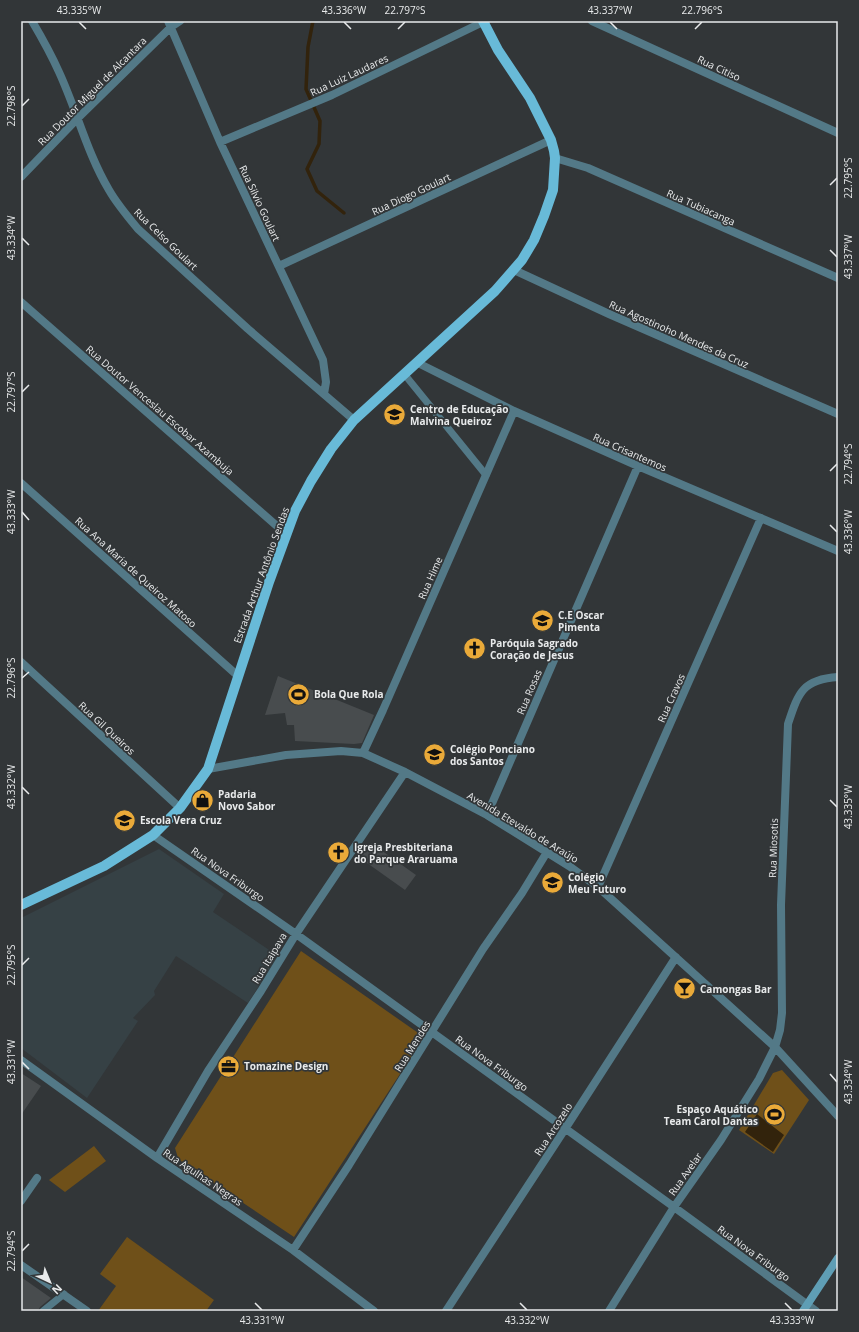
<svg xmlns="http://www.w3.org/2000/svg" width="859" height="1332" font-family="'Open Sans',sans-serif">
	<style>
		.built { fill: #364145 }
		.green { fill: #6f5019 }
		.water { fill: #32230c }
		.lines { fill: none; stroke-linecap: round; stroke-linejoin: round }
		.stream { stroke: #32230c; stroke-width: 3.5 }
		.building { fill: #484c4e }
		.lane { stroke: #537987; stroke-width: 7 }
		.street { stroke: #537987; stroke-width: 8 }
		.secondary { stroke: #5f9eb5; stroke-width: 8 }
		.primary { stroke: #68bad8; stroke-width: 10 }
		.ticks { fill: none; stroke: #e8eaeb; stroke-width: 1.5 }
		.labels { text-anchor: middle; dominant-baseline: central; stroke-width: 3.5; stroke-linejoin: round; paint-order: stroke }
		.street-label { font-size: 10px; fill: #e8eaeb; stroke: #323638 }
		.poi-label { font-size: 10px; font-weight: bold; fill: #e8eaeb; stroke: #323638; text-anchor: start }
		.neatline { fill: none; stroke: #e8eaeb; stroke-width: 1.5 }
		.ticks-label { font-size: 10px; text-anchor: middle; fill: #e8eaeb }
	</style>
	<rect width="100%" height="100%" fill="#323638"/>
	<!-- built -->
	<path class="built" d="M159,849L224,894L213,912L278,956L248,1003L176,956L154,991L155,995L133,1018L138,1021L87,1098L21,1048V918Z"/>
	<!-- green -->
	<path class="green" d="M301,951L424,1037L294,1237L182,1162L178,1158L175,1148Z
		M782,1070L809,1100L774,1154L739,1130L773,1073Z
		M94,1146L106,1161L65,1192L49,1180Z
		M127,1237L214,1300L206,1311H98L116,1286L100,1274Z"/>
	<!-- water -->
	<path class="water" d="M757,1114L784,1135L773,1152L745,1132Z"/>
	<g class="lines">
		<!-- stream -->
		<path class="stream" d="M313,21L308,47L306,89L320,121L319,144L307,169L317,191L344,213"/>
	</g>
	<!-- building -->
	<path class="building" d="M278,676L374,715L362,743L354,744L295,741L294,725H287L285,713L265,715Z
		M371,843L416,875L405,890L360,858Z
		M21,1073L41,1086L21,1115Z
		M21,1277L51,1298L40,1307L38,1311H21Z"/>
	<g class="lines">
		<!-- lane -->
		<path class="lane" d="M405,375L486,475
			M43,1311L64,1294"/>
		<!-- street -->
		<path class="street" d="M32,21C42,38 51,54 59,72C77,111 87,153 109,190C117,204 128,217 138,229L248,329L354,420
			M168,21L220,142L323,360L326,382L324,394
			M592,21L838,133
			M220,142L332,95L483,22
			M555,158L588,168L838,278
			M21,177L77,119L171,27L180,21
			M279,266L551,140
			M514,270L609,314L838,414
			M21,302L286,534
			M418,363L514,411L638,466L838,551
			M21,483L238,676
			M21,662L180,808
			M363,753L383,710L514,411
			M208,769L286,755L341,751L363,753L405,772L487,815L569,866L598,887L775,1047L838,1116
			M487,815L638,466
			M153,835L296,934L674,1207L816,1311
			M598,887L761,518
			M21,1060L157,1158L293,1250L374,1311
			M157,1158L208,1071L261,991L296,934L405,772
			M21,1201L37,1178
			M293,1250L349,1165L483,949L522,893L547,852
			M21,1265L87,1311
			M446,1311L565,1129L676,957
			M609,1311L674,1207L721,1140L759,1079L775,1047L780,1030L782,1013L781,905L788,724C798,694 802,679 838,677"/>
		<!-- secondary -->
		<path class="secondary" d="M803,1311L838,1258"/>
		<!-- primary -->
		<path class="primary" d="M21,905L104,866L153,835L180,808L208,769L269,582L295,511L311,481L331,449L354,420L495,291L522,260L534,240L544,216L553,190L555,158L554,151L551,140L530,98L498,50L483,21"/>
	</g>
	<!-- ticks -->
	<path class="ticks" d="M79,22L86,29M344,22L351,29M610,22L617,29M398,29L405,22M695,29L702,22M22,106L29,99M830,185L837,178M22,238L29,245M830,250L837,257M22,392L29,385M830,471L837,464M22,512L29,520M830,525L837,532M22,678L29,672M22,787L29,794M830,800L837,807M22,965L29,958M22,1062L29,1069M830,1074L837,1082M22,1251L29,1244M255,1303L262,1310M520,1303L527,1310M785,1303L792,1310"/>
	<!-- icons -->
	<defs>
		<symbol id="school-disc" viewBox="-11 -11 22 22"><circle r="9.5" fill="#eaaa39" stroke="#323638"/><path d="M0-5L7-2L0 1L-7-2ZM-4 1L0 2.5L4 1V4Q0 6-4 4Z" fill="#111"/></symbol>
		<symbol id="church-disc" viewBox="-11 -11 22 22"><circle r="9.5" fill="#eaaa39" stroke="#323638"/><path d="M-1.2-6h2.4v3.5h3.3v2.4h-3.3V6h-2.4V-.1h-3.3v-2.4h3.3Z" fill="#111"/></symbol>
		<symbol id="stadium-disc" viewBox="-11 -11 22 22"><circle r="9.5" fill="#eaaa39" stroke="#323638"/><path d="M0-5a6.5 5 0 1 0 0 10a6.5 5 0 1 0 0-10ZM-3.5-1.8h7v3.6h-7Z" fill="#111"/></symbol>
		<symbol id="shop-disc" viewBox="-11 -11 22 22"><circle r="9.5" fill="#eaaa39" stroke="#323638"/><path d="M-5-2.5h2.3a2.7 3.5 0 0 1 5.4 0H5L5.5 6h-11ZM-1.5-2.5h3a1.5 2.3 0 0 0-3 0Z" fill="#111"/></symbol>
		<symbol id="bar-disc" viewBox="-11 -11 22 22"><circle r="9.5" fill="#eaaa39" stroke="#323638"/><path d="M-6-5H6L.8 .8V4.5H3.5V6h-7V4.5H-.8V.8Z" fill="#111"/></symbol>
		<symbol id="office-disc" viewBox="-11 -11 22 22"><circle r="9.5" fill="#eaaa39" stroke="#323638"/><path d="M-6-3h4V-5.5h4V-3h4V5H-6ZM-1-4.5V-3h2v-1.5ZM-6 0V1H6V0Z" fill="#111"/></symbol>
	</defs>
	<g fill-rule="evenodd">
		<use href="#school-disc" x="382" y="402" width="25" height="25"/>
		<use href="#school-disc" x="530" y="608" width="25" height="25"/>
		<use href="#church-disc" x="462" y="636" width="25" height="25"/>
		<use href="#stadium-disc" x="286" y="682" width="25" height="25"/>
		<use href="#school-disc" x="422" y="742" width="25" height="25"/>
		<use href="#shop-disc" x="190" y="788" width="25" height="25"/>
		<use href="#school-disc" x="112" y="808" width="25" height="25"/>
		<use href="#church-disc" x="326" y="840" width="25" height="25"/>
		<use href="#school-disc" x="540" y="870" width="25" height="25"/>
		<use href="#bar-disc" x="672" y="976" width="25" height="25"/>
		<use href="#office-disc" x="216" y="1054" width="25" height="25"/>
		<use href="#stadium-disc" x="762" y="1102" width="25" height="25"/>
	</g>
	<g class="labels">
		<!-- street labels -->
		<g class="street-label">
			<text transform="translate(719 68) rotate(25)">Rua Citiso</text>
			<text transform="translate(349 75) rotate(-25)">Rua Luiz Laudares</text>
			<text transform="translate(92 91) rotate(-45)">Rua Doutor Miguel de Alcantara</text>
			<text transform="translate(411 194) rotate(-25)">Rua Diogo Goulart</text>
			<text transform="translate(260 203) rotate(65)">Rua Silvio Goulart</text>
			<text transform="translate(701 207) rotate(24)">Rua Tubiacanga</text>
			<text transform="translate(166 239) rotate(44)">Rua Celso Goulart</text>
			<text transform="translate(679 334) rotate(24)">Rua Agostinoho Mendes da Cruz</text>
			<text transform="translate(160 410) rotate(41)">Rua Doutor Venceslau Escobar Azambuja</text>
			<text transform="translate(630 452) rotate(24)">Rua Crisantemos</text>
			<text transform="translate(136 572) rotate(42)">Rua Ana Maria de Queiroz Matoso</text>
			<text transform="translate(261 575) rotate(-70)">Estrada Arthur Antônio Sendas</text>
			<text transform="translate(430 578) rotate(-66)">Rua Hime</text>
			<text transform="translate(529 692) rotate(-67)">Rua Rosas</text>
			<text transform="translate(671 698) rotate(-66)">Rua Cravos</text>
			<text transform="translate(107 728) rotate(43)">Rua Gil Queiros</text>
			<text transform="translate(523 827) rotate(31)">Avenida Etevaldo de Araújo</text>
			<text transform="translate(773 848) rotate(-88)">Rua Miosotis</text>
			<text transform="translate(228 874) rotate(35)">Rua Nova Friburgo</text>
			<text transform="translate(269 958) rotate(-59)">Rua Itaipava</text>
			<text transform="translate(412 1046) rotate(-58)">Rua Mendes</text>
			<text transform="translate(492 1063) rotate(36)">Rua Nova Friburgo</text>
			<text transform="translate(553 1129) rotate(-57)">Rua Arcozelo</text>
			<text transform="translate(685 1174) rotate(-55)">Rua Avelar</text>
			<text transform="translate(203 1177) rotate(34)">Rua Agulhas Negras</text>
			<text transform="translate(754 1253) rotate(36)">Rua Nova Friburgo</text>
		</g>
		<!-- poi labels -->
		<g class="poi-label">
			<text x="410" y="409">Centro de Educação<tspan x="410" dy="12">Malvina Queiroz</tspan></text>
			<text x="558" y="615">C.E Oscar<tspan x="558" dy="12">Pimenta</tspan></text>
			<text x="490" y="643">Paróquia Sagrado<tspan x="490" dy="12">Coração de Jesus</tspan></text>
			<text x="314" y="694">Bola Que Rola</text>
			<text x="450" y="749">Colégio Ponciano<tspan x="450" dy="12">dos Santos</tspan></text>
			<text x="218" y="794">Padaria<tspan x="218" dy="12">Novo Sabor</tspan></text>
			<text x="140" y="820">Escola Vera Cruz</text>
			<text x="354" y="847">Igreja Presbiteriana<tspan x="354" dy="12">do Parque Araruama</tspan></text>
			<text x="568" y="877">Colégio<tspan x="568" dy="12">Meu Futuro</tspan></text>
			<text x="700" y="989">Camongas Bar</text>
			<text x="244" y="1066">Tomazine Design</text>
			<text x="758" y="1109" text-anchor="end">Espaço Aquático<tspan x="758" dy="12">Team Carol Dantas</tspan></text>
		</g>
	</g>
	<!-- border -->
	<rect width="859" height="1332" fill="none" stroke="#323638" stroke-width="44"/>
	<!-- north arrow -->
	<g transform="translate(50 1282) rotate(136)" stroke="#323638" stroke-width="3" paint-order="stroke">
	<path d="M0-3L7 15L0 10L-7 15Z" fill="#e8eaeb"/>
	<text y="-6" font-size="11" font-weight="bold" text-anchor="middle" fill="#e8eaeb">N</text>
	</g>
	<rect x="22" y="22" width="815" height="1288" class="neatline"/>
	<g class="ticks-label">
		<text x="79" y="14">43.335°W</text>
		<text x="344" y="14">43.336°W</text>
		<text x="405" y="14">22.797°S</text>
		<text x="610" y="14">43.337°W</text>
		<text x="702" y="14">22.796°S</text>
		<text transform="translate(11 106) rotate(-90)" y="4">22.798°S</text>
		<text transform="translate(848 178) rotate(-90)" y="4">22.795°S</text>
		<text transform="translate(11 238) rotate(-90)" y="4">43.334°W</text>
		<text transform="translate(848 257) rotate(-90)" y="4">43.337°W</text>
		<text transform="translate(11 392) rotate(-90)" y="4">22.797°S</text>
		<text transform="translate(848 464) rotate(-90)" y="4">22.794°S</text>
		<text transform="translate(11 512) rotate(-90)" y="4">43.333°W</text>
		<text transform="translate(848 532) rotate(-90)" y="4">43.336°W</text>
		<text transform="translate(11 678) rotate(-90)" y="4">22.796°S</text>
		<text transform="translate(11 787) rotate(-90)" y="4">43.332°W</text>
		<text transform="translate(848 807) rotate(-90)" y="4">43.335°W</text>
		<text transform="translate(11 965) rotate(-90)" y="4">22.795°S</text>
		<text transform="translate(11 1062) rotate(-90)" y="4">43.331°W</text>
		<text transform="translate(848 1082) rotate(-90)" y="4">43.334°W</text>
		<text transform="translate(11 1251) rotate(-90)" y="4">22.794°S</text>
		<text x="262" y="1324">43.331°W</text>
		<text x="527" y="1324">43.332°W</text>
		<text x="792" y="1324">43.333°W</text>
	</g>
</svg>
